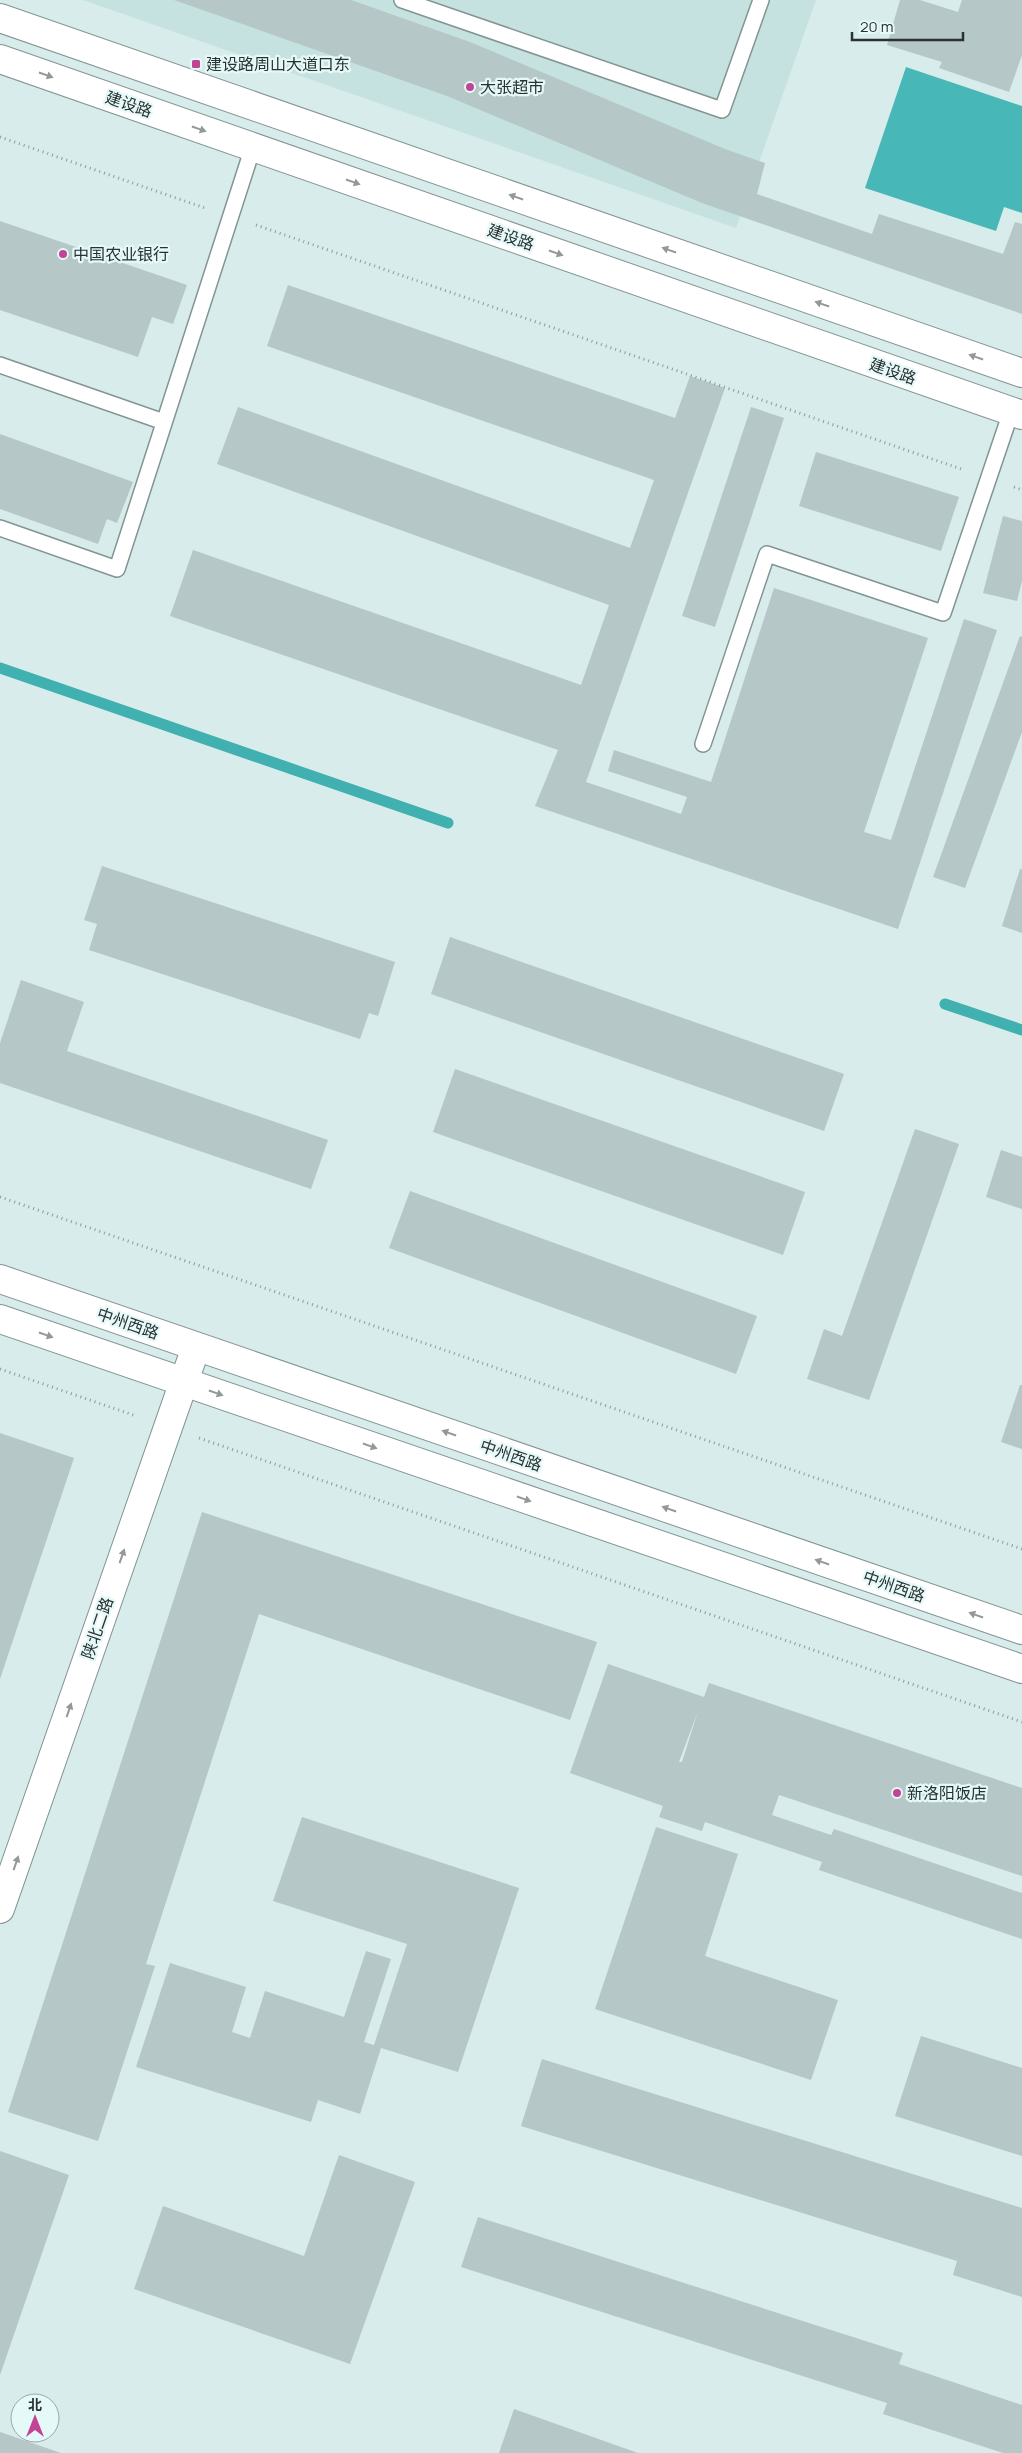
<svg xmlns="http://www.w3.org/2000/svg" width="1022" height="2453" font-family="Manrope,'Noto Sans SC',sans-serif">
	<style>
		.built { fill: #c5e2e1 }
		.forest { fill: #48b7b7 }
		.lines { fill: none; stroke-linecap: round; stroke-linejoin: round }
		.stream { stroke: #40b0b0; stroke-width: 11 }
		.building { fill: #b5c7c7; fill-rule: evenodd }
		.service-casing { stroke: #829493; stroke-width: 18 }
		.minor-casing { stroke: #829493; stroke-width: 30 }
		.tertiary-casing { stroke: #829493; stroke-width: 30 }
		.primary-casing { stroke: #829493; stroke-width: 30 }
		.path { stroke: #8d9b9b; stroke-width: 3; stroke-dasharray: 1 4; stroke-linecap: butt }
		.service { stroke: #fff; stroke-width: 15 }
		.minor { stroke: #fff; stroke-width: 28 }
		.tertiary { stroke: #fff; stroke-width: 28 }
		.primary { stroke: #fff; stroke-width: 28 }
		.oneway { fill: #949898 }
		.poi-dot { fill: #c24595; stroke: #e5f9f8; stroke-width: 2 }
		.labels { text-anchor: middle; dominant-baseline: central; stroke-width: 4.5; stroke-linejoin: round; paint-order: stroke }
		.poi-label { font-size: 16px; fill: #2a3131; stroke: #e5f9f8; text-anchor: start }
		.street-label { font-size: 16px; fill: #2a3131; stroke: #e5f9f8 }
	</style>
	<rect width="100%" height="100%" fill="#d8eceb"/>
	<!-- built -->
	<path class="built" d="M83,0H816L736,228Z"/>
	<!-- forest -->
	<path class="forest" d="M906,67L1022,106V213L1004,207L996,231L865,188Z"/>
	<g class="lines">
		<!-- stream -->
		<path class="stream" d="M0,668L448,823
			M945,1004L1022,1030"/>
	</g>
	<!-- building -->
	<path class="building" d="M174,0H351L470,42L725,149L765,163L757,194L872,234L879,214L1003,254L1015,222L1022,224V314L702,203L447,96Z
		M900,0H920L958,12L962,0H1022V55L1009,92L939,68L942,62L887,45Z
		M0,221L187,285L173,324L152,317L138,357L0,310Z
		M288,285L675,418L690,376L725,388L586,782L681,814L687,797L608,771L614,750L711,782L774,588L928,638L864,832L891,840L964,619L997,630L898,929L535,806L558,750L170,616L193,550L581,685L609,605L217,464L238,407L630,548L654,480L267,346Z
		M751,407L784,418L715,627L682,616Z
		M0,434L133,482L117,523L107,519L98,544L0,509Z
		M816,452L959,497L941,551L799,506Z
		M1003,516L1022,521V581L1017,601L983,593Z
		M1020,636L1022,637V732L965,888L933,877Z
		M102,866L395,962L378,1016L369,1013L360,1039L89,950L97,924L84,920Z
		M1020,869H1022V933L1002,926Z
		M450,937L844,1074L824,1131L431,994Z
		M21,980L84,1002L67,1051L328,1140L311,1189L0,1083V1043Z
		M455,1069L805,1192L783,1255L433,1132Z
		M915,1129L959,1144L869,1400L807,1379L824,1329L842,1336Z
		M1001,1150L1022,1157V1209L986,1197Z
		M410,1191L757,1316L736,1374L389,1248Z
		M1020,1385H1022V1449L1001,1442Z
		M0,1433L74,1458L0,1679Z
		M202,1512L597,1642L570,1720L259,1614L146,1964L155,1966L98,2141L8,2112Z
		M608,1664L704,1697L709,1683L1022,1788V1876L779,1795L772,1815L831,1835L834,1829L1022,1893V1939L819,1870L822,1862L705,1822L702,1831L659,1817L663,1806L570,1773ZM698,1711L682,1762H679Z
		M302,1817L519,1888L458,2072L381,2048L360,2114L318,2100L311,2122L136,2067L170,1963L246,1987L232,2032L250,2038L265,1991L344,2017L366,1951L391,1959L364,2042L374,2045L407,1944L273,1901Z
		M656,1827L738,1854L705,1956L838,2000L811,2080L595,2009Z
		M921,2036L1022,2068V2156L895,2116Z
		M542,2059L1022,2208V2297L953,2275L957,2261L521,2126Z
		M0,2151L69,2175L0,2375Z
		M339,2155L415,2182L350,2364L134,2289L163,2206L304,2256Z
		M478,2217L903,2353L899,2364L1022,2405V2453H1003L883,2414L887,2403L461,2267Z
		M514,2409L638,2453H499Z
		M0,2432L61,2453H0Z"/>
	<g class="lines">
		<defs>
			<path id="service" d="M402,0L722,110L761,0
				M0,365L164,422
				M0,528L117,569L253,147
				M703,744L767,554L943,613L1011,412"/>
			<path id="minor" d="M0,1909L196,1347"/>
			<path id="tertiary" d="M0,18L1022,373
				M0,59L1022,415"/>
			<path id="primary" d="M0,1279L1022,1630
				M0,1319L1022,1669"/>
		</defs>
		<!-- service casing -->
		<use href="#service" class="service-casing"/>
		<!-- minor casing -->
		<use href="#minor" class="minor-casing"/>
		<!-- tertiary casing -->
		<use href="#tertiary" class="tertiary-casing"/>
		<!-- primary casing -->
		<use href="#primary" class="primary-casing"/>
		<!-- path -->
		<path class="path" d="M0,137L205,208
			M256,225L964,470
			M1014,487L1022,490
			M0,1197L1022,1549
			M0,1369L136,1416
			M199,1438L1022,1722"/>
		<!-- service -->
		<use href="#service" class="service"/>
		<!-- minor -->
		<use href="#minor" class="minor"/>
		<!-- tertiary -->
		<use href="#tertiary" class="tertiary"/>
		<!-- primary -->
		<use href="#primary" class="primary"/>
	</g>
	<!-- one-way arrows -->
	<defs><path id="oneway-solid" d="M-6-.8H1V-3.2L6.5 0L1 3.2V.8H-6Z" transform="scale(1.25)"/></defs>
	<g class="oneway">
		<use href="#oneway-solid" transform="translate(46 75) rotate(19)"/>
		<use href="#oneway-solid" transform="translate(199 129) rotate(19)"/>
		<use href="#oneway-solid" transform="translate(353 182) rotate(19)"/>
		<use href="#oneway-solid" transform="translate(516 197) rotate(-161)"/>
		<use href="#oneway-solid" transform="translate(669 250) rotate(-161)"/>
		<use href="#oneway-solid" transform="translate(556 253) rotate(19)"/>
		<use href="#oneway-solid" transform="translate(822 304) rotate(-161)"/>
		<use href="#oneway-solid" transform="translate(976 357) rotate(-161)"/>
		<use href="#oneway-solid" transform="translate(46 1335) rotate(19)"/>
		<use href="#oneway-solid" transform="translate(216 1393) rotate(19)"/>
		<use href="#oneway-solid" transform="translate(449 1433) rotate(-161)"/>
		<use href="#oneway-solid" transform="translate(370 1446) rotate(19)"/>
		<use href="#oneway-solid" transform="translate(524 1499) rotate(19)"/>
		<use href="#oneway-solid" transform="translate(669 1509) rotate(-161)"/>
		<use href="#oneway-solid" transform="translate(122 1556) rotate(-71)"/>
		<use href="#oneway-solid" transform="translate(822 1562) rotate(-161)"/>
		<use href="#oneway-solid" transform="translate(976 1615) rotate(-161)"/>
		<use href="#oneway-solid" transform="translate(69 1710) rotate(-71)"/>
		<use href="#oneway-solid" transform="translate(16 1863) rotate(-71)"/>
	</g>
	<!-- markers -->
	<g class="poi-dot">
		<rect x="191" y="59" width="10" height="10" rx="2.5"/>
		<circle cx="470" cy="87" r="5"/>
		<circle cx="63" cy="254" r="5"/>
		<circle cx="897" cy="1793" r="5"/>
	</g>
	<g class="labels">
		<!-- poi labels -->
		<g class="poi-label">
			<text x="206" y="64">建设路周山大道口东</text>
			<text x="480" y="87">大张超市</text>
			<text x="73" y="254">中国农业银行</text>
			<text x="907" y="1793">新洛阳饭店</text>
		</g>
		<!-- street labels -->
		<g class="street-label">
			<text transform="translate(129 104) rotate(19)">建设路</text>
			<text transform="translate(511 237) rotate(19)">建设路</text>
			<text transform="translate(893 371) rotate(19)">建设路</text>
			<text transform="translate(128 1323) rotate(19)">中州西路</text>
			<text transform="translate(511 1455) rotate(19)">中州西路</text>
			<text transform="translate(894 1586) rotate(19)">中州西路</text>
			<text transform="translate(97 1628) rotate(-71)">陕北二路</text>
		</g>
	</g>
	<!-- north arrow -->
	<g transform="translate(35 2418)"><circle r="24" fill="#e5f9f8" stroke="#9aa9a8"/>
	<path d="M0-4L9 19L0 12L-9 19Z" fill="#c24595"/>
	<text y="-8" font-size="14" font-weight="bold" text-anchor="middle" fill="#2a3131">北</text>
	</g>
	<!-- scale -->
	<path d="M852 32v8h111v-8" fill="none" stroke="#2a3131" stroke-width="2.5"/>
	<text x="860" y="32" font-size="15" fill="#2a3131" stroke="#e5f9f8" stroke-width="4" paint-order="stroke">20 m</text>
</svg>
